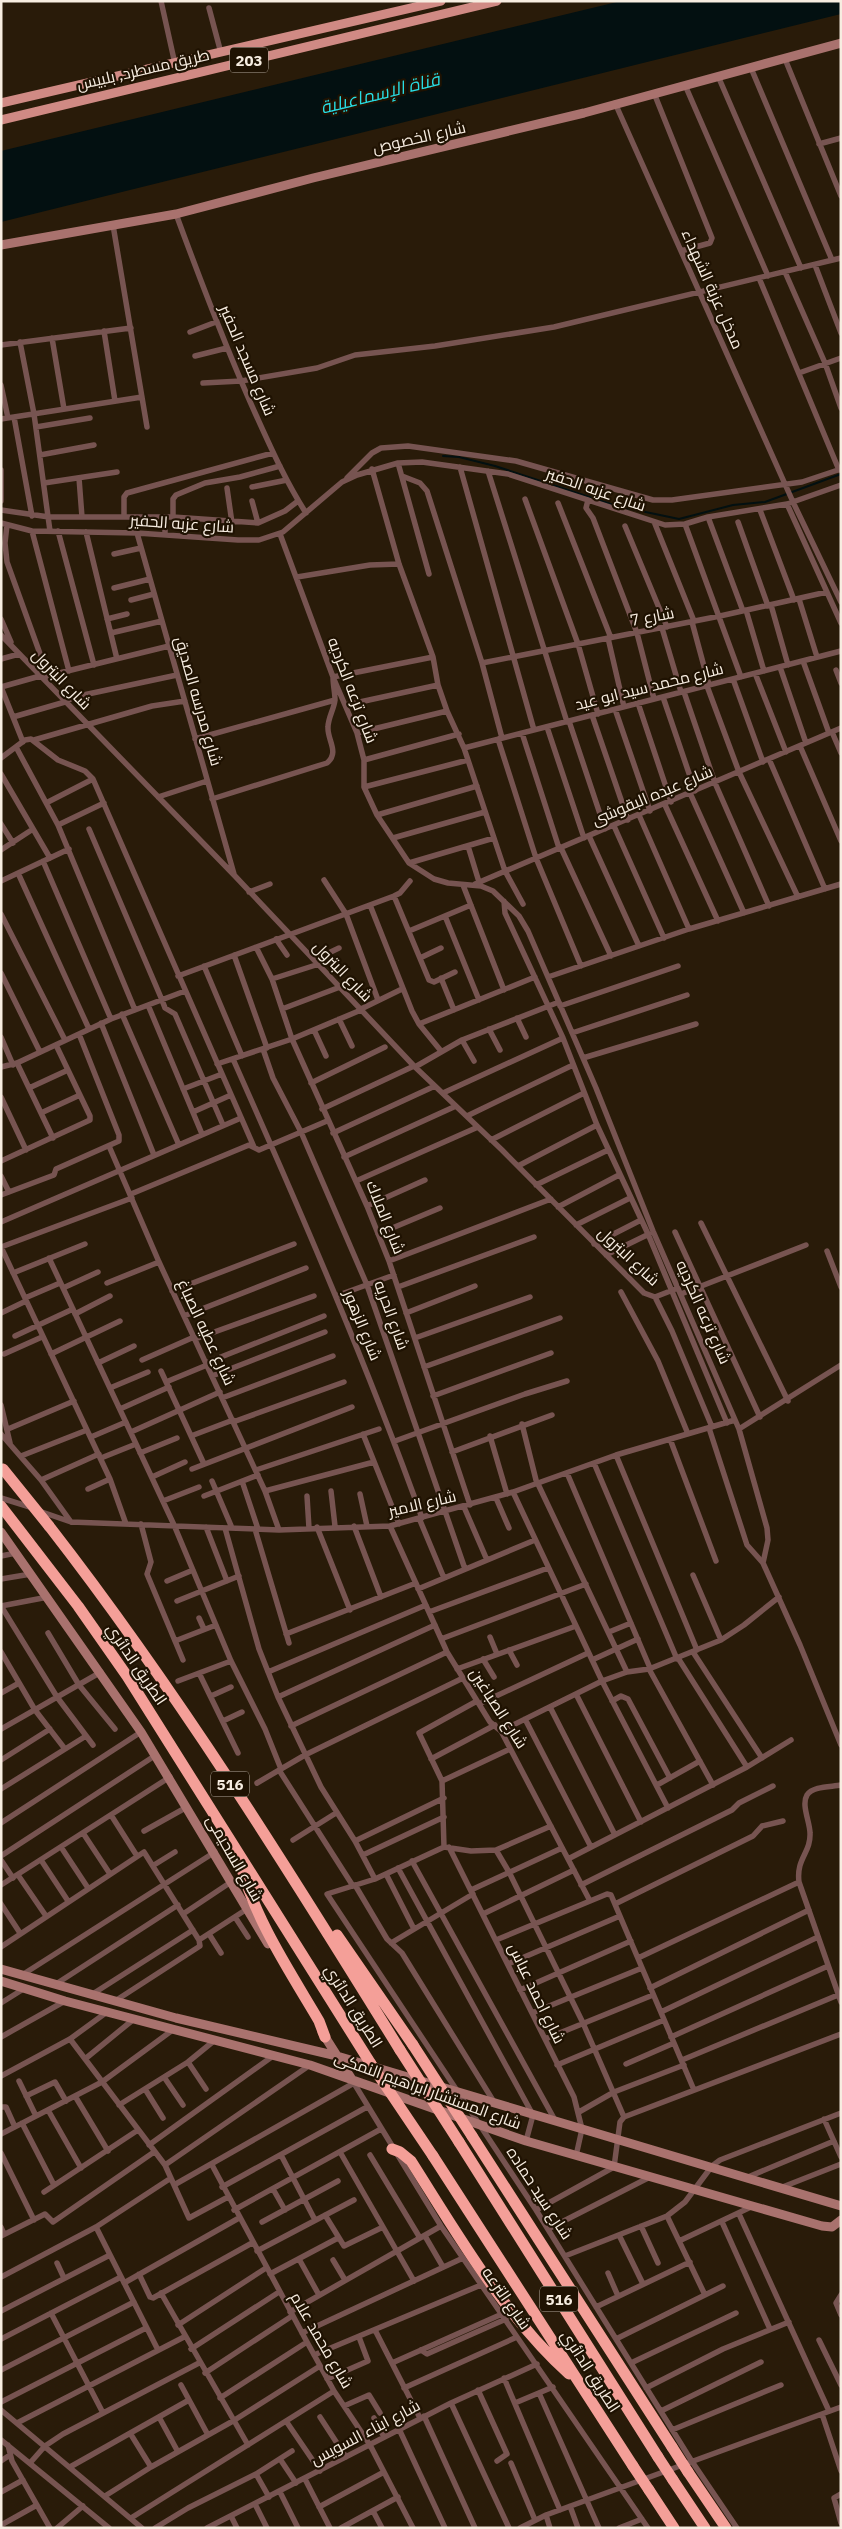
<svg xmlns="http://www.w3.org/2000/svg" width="842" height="2529" font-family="'IBM Plex Sans',Cairo,sans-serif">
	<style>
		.water { fill: #031011 }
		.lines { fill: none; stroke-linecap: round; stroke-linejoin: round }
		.stream { stroke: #031011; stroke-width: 2 }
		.street { stroke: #775451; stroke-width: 5.5 }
		.secondary { stroke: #a9726e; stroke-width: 9 }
		.primary { stroke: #d08a84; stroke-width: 9 }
		.highway { stroke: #f49f98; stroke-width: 11 }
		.highway-bridge { stroke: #f49f98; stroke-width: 11 }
		.labels { text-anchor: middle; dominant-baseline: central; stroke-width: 4.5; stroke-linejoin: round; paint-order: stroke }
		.shield { fill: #1f1202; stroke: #b6ab9e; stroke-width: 1 }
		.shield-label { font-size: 15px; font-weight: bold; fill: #f7ede1 }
		.street-label { font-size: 16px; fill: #f7ede1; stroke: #1f1202 }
		.water-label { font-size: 18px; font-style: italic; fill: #28dde4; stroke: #1f1202 }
	</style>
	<rect width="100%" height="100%" fill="#291b09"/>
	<!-- water -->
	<path class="water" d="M621,1H841V14L1,222V151Z"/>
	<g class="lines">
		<!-- stream -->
		<path class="stream" d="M443,456L459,457L495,466L617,506L679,519L733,505L765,502L841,474"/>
		<!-- street -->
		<path class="street" d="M161,1L175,64
			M209,8L221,53
			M785,59L841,196
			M751,68L832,260
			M718,76L801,268
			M685,85L768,276
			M654,93L712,238L710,243L681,251
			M615,103L793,502L841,602
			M819,144L841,138
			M176,214C201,282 226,349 256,415C271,448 286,482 306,513
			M113,225L147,427
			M815,265L841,333
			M785,272L825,363L841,408
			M759,278L839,470
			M104,331L115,401
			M190,332L216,322
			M52,338L64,409
			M20,342L34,414L50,531
			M1,345L131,328
			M195,356L227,348
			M799,373L841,358
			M203,383L241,381L317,368L355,355L435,346L554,327L841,258
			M1,385L8,418
			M14,417L32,516
			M1,419L142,397
			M36,427L90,418
			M40,455L94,445
			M398,463L429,574
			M460,467L534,730
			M372,469L399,564L433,657L438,685L447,711L464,748L505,871L523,904
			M1,470V501
			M488,471L567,722
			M402,476L420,483L427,491L482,663L502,738
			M79,478L82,517
			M347,478L372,453L381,448L408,446L516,461L653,500H672L802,482L841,469
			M44,483L117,472
			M252,487L287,480
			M227,488L232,523
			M525,499L578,644L598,714
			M588,500L586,508L593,518L637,633L654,699
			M252,501L258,523
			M558,503L611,638
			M787,504L841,623
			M1,510L49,517H173L258,523L285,511L298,501
			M760,510L794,600
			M124,517V497L127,493L273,453
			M173,517V499L176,495L205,483L240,477L280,466
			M708,517L743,611
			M738,522L768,606
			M1,523L32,531L137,533L238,540H259L283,532L342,482L357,475L398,463L422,462L508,474L665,525L685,524L708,517L787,504L841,485
			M655,524L694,621
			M685,524L741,677
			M7,525L5,543L7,562L48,676
			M625,526L667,627
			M32,531L69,671
			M58,531L94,665
			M86,532L117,659
			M137,533L234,874
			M280,534L333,677L357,733L364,760V787L377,815L409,863L434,879L448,883L481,886L493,891L519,916L528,931L596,1088L653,1231L739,1429L767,1528L768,1540L763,1563L800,1645L841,1745
			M165,535V517
			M114,554L141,548
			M297,577L370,565L399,564
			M114,588L150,579
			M799,599L817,657
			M131,600L154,594
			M771,605L788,665
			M746,610L764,671
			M1,619L11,642
			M107,619L127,614
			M692,622L709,685
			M662,628L681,692
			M111,633L162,621
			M1,635L235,876L414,1066L502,1150L644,1293L655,1297L678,1288
			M608,638L624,707
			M1,659L19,654
			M803,661L829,733
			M482,663L720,616L827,592
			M780,667L806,743
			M836,670L841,683
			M755,673L786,752
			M47,676L169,646
			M733,679L763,762
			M707,686L739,772L798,897
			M1,687L23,742
			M1,687L40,676
			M684,692L715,783L769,906
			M663,697L695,791
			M638,703L671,802
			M346,705L438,685
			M615,709L650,811
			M592,715L628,820
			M13,717L65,702L74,697L177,675
			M569,721L605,829
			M547,727L584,838
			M832,732L841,753
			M357,733L447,711
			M522,733L559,848
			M195,739L335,700
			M498,739L536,858L581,966
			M34,740L152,706L185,701
			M800,746L841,841
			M16,747L58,825L135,1010
			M464,748L841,651
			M1,758L25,740L31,739L58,760L85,771L93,779L254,1147
			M769,759L825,889
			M364,760L459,734
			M1,774L50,858
			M364,787L468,760
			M690,793L744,913
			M158,797L207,781
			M212,799L327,763C340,752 327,740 328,727C328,718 334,709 335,700C335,693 333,685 333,677L433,657
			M48,802L93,779
			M665,805L718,921
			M377,815L477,786
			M639,815L689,929
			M1,824L13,843
			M58,825L104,803
			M614,826L664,938
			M89,829L162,1000L165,1008L175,1014L223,1125
			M589,836L639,946
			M393,838L485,812
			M468,846L479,882
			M561,848L611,956
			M1,850L33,829
			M43,861L111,1019
			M409,863L494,838
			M18,873L89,1029
			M324,880L346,914L378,1000
			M1,881L69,849
			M475,884L841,728
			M463,885L504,990
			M249,892L270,884
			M394,896L429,980L434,982L455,972
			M504,901L505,913L563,1038L597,1125L648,1234L727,1423
			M370,905L412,1011L419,1024L441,1051
			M1,914L65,1040
			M445,916L479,1000
			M409,931L471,905
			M276,939L287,955
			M256,947L272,979L292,1039L367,1206L389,1261L470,1505
			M234,955L267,1048
			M420,958L441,948
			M314,960L339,948
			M204,966L242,1056
			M1,973L40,1052
			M178,976L394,896L400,893L410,881
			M548,977L689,929L841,884
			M441,978L454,1010
			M272,979L319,964
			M148,1005L202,1134
			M560,1006L678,966
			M282,1009L340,987
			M361,1009L402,989
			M122,1014L179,1145
			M517,1018L526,1037
			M339,1019L352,1046
			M101,1023L154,1155
			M419,1024L535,977
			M489,1029L500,1050
			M314,1030L326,1056
			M572,1033L687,995
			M1,1037L13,1065
			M462,1040L474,1061
			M263,1049L273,1078L301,1132L367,1285L465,1569
			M583,1058L696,1024
			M233,1059C300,1210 366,1362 422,1518
			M17,1063L53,1138
			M217,1064L292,1039L361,1010
			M1,1067L17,1063L111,1019L185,991
			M415,1067L462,1040L559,1002
			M311,1083L385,1047
			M29,1088L68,1070
			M183,1089L222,1074
			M443,1093L563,1038
			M1,1097L26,1150
			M322,1109L414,1066
			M193,1112L231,1095
			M41,1113L80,1095
			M467,1116L573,1065
			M333,1133L435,1086
			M491,1140L584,1093
			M109,1146L159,1262L265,1491L279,1530
			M344,1157L456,1106
			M1,1161L90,1120V1116L56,1045
			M518,1166L597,1125
			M1,1176L9,1192
			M356,1181L478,1127
			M536,1185L608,1150
			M131,1194L249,1145L259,1150L327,1121
			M1,1195L54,1175L56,1169L119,1141V1135L79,1034
			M367,1206L425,1180
			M558,1207L619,1175
			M1,1222L241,1118
			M701,1223L788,1401
			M576,1225L630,1198
			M675,1232L760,1417
			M378,1234L440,1208
			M594,1244L641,1220
			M1,1247L110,1479L126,1524
			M1,1247L132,1198
			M827,1251L841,1287
			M606,1255L649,1234
			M49,1258L174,1525L231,1661L265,1729L281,1769
			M389,1261L551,1199
			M13,1273L85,1244
			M107,1283L159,1262
			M398,1287L534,1237
			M63,1288L98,1272
			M172,1291L294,1244
			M621,1292L658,1361L688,1434
			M681,1294L806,1245
			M336,1296L394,1275
			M655,1297L672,1331L712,1427
			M25,1298L60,1283
			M1,1313L26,1301
			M406,1313L475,1286
			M75,1314L110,1296
			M184,1316L306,1268
			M15,1336L73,1309
			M415,1338L530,1297
			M195,1339L314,1296
			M4,1354L42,1337
			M51,1354L120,1321
			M142,1360L194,1337
			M98,1363L134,1346
			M206,1363L324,1316
			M424,1367L560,1318
			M161,1371L204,1464
			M212,1376L325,1332
			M166,1382L207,1365
			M110,1388L148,1372
			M433,1396L551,1353
			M222,1398L333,1356
			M1,1405L10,1443
			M120,1409L169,1387
			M233,1422L344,1382
			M522,1424L537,1484
			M709,1428L747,1545L763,1563
			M8,1429L74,1401
			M739,1429L841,1365
			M131,1432L220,1392
			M1,1434L41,1480L71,1522
			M363,1434L399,1524
			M191,1436L233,1420
			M490,1436L507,1494
			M91,1437L126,1422
			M670,1439L716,1561
			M395,1441L525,1394L567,1381
			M452,1452L552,1415
			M140,1453L177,1438
			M616,1455L697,1650
			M21,1456L87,1430
			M101,1458L136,1444
			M594,1463L677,1659
			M192,1469L352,1407
			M256,1470L379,1429
			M567,1473L650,1668
			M152,1477L185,1462
			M41,1480L99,1454
			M212,1481L232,1528
			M242,1481L258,1529
			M538,1484L627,1672
			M88,1489L110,1479
			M265,1491L374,1462
			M331,1491L335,1526
			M513,1492L602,1681L668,1808
			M360,1494L367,1526
			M204,1496L258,1475
			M307,1496L309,1528
			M1,1498L30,1507
			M496,1498L509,1528
			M163,1501L199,1487
			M464,1507L487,1560
			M39,1511L71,1522L279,1530L390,1526L513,1492L616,1455L735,1420
			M419,1518L444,1578
			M141,1524L151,1562L147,1574L183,1660
			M354,1526L381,1597
			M390,1526L447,1652L490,1722L501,1731L590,1901
			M206,1527L227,1581
			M317,1527L350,1610
			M225,1528L259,1649L278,1697L321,1787L355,1841L375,1879
			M255,1529L289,1643
			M1,1556L16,1553
			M693,1575L721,1640
			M1,1579L31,1574
			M167,1581L193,1570
			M418,1589L535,1540
			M177,1601L239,1576
			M1,1606L57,1697L93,1745
			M1,1606L48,1597
			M429,1612L548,1568
			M199,1618L204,1629
			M609,1632L631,1623
			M48,1633L79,1685L115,1729
			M286,1634L416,1583
			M490,1637L497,1654
			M441,1639L586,1584
			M175,1641L216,1625
			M509,1650L517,1665
			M1,1652L35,1710L65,1749
			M693,1652L762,1758
			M678,1658L747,1767
			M483,1659L494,1677
			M592,1660L638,1639
			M457,1669L576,1626
			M649,1669L713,1785
			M268,1672L426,1605
			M199,1673L238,1753
			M178,1681L231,1661
			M1,1693L19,1683
			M576,1694L641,1822
			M211,1696L231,1687
			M278,1697L435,1625
			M612,1701L621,1696L628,1699L670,1778
			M479,1704L588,1653
			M550,1707L615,1835
			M525,1719L591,1847
			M223,1721L242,1712
			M291,1726L447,1652
			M1,1729L101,1672
			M501,1731L602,1681L627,1672L649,1669L721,1640L744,1625L779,1597
			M431,1759L495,1725
			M1,1760L50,1729
			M279,1770L353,1886
			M442,1781L510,1749
			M257,1783L305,1755L463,1678
			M657,1785L700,1761
			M841,1785C831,1787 813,1786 807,1795C801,1805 810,1822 810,1833C811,1853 796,1858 799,1882L841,2002
			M1,1789L86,1736
			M111,1815L137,1856
			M1,1823L141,1732
			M551,1826L496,1850L471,1851L444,1847L375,1879L327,1894L536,2210L691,2460L737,2528
			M144,1831L187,1807
			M83,1833L110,1874
			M293,1840L336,1813
			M355,1841L444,1798
			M61,1847L88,1888
			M444,1847L442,1781L419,1733L477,1701
			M449,1847L574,2097L582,2129L576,2156
			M496,1850L509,1872L583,2023L624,2117
			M363,1855L444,1817
			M1,1856L156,1755
			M568,1859L747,1767L791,1740
			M1,1860L13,1878
			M41,1860L68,1901
			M412,1861L556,2122
			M154,1865L175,1852
			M398,1868L533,2115L526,2141
			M386,1874L414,1929
			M18,1875L46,1916
			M1,1885L170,1777
			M355,1885L387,1939L402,1953L494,2102
			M581,1885L732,1810L739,1803L773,1786
			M471,1890L562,1848
			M1,1904L20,1933
			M615,1904L753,1836L762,1826L783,1821
			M183,1914L231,1882
			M483,1914L574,1870
			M235,1917L248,1937
			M209,1934L221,1953
			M199,1940L247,1909
			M496,1940L607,1894L611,1895L694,2090
			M391,1943L473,1894
			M1,1947L144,1852L199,1940
			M638,1958L799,1882
			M508,1964L620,1916
			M22,1975L215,1852
			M56,1984L178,1905
			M650,1988L809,1910
			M520,1990L631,1941
			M91,1995L193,1930
			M115,2001L200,1946L199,1940
			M1,2003L25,1988
			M661,2012L818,1937
			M532,2013L642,1968
			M1,2037L65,2001
			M671,2037L828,1966
			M70,2039L165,2165L189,2218L228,2197
			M545,2039L653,1995
			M85,2059L134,2019
			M682,2060L838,1995
			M188,2062L206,2089
			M626,2064L674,2043
			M557,2065L664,2020
			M1,2076L70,2039L107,2012
			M164,2077L183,2105
			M352,2080L441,2226L648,2528
			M19,2081L36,2116
			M145,2089L163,2118
			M26,2096L55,2082L66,2101
			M75,2096L108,2151
			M119,2105L188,2062L215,2040
			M1,2107H6L15,2127
			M48,2110L81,2168
			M579,2112L614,2092L684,2065
			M824,2119L841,2157
			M22,2123L54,2185
			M1,2134L102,2082L174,2029
			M149,2145L273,2056
			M340,2152L414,2281
			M1,2153L34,2220
			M281,2155L315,2220
			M370,2155L420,2238
			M165,2165L310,2065
			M212,2165L307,2342L334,2391L370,2445L413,2528
			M748,2177L834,2141
			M174,2185L354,2083
			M222,2187L367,2107
			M780,2188L841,2164
			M273,2189L285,2210
			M44,2192L138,2130
			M234,2210L381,2129
			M536,2210L614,2167L620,2122L624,2117L841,2034
			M739,2214L829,2411
			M325,2215L344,2246L383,2227
			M667,2216L705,2295
			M262,2222L338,2181
			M722,2222L770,2329
			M641,2226L658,2263
			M1,2227L4,2234
			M96,2227L158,2350
			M548,2229L650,2177
			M619,2235L643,2284
			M1,2236L45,2214L53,2222L154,2152
			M425,2236L443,2267
			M679,2241L753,2206
			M257,2251L354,2200
			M565,2256L667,2216L685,2202L712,2166L720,2160L841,2113
			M299,2259L319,2295
			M333,2260L345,2280
			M57,2263L64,2278
			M608,2273L618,2296
			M139,2274L150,2297L153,2298L252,2243
			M270,2274L338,2238
			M1,2277L96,2227L171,2178
			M124,2283L239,2218
			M161,2293L248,2445
			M841,2295L836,2303L841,2315
			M596,2307L690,2262
			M1,2311L110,2255
			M290,2312L441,2226
			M51,2313L103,2413
			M178,2325L266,2268
			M375,2330L420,2418
			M302,2333L463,2258
			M1,2339L121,2277
			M616,2339L723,2286
			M819,2340L841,2385
			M191,2349L279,2292
			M421,2350L427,2354L506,2319
			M314,2355L481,2285
			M392,2363L502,2314
			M631,2363L736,2313
			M1,2370L134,2302
			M205,2373L292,2316
			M504,2378L560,2510
			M327,2379L368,2361L359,2337
			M181,2385L208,2435
			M404,2388L517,2337
			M646,2388L723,2349L789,2322
			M478,2390L507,2454L497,2461
			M539,2393L599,2528
			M220,2398L307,2342
			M1,2402L146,2328
			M451,2403L509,2528
			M515,2403L553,2387
			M344,2406L369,2395L380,2413
			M1,2410L142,2528
			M661,2411L761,2362
			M822,2414L841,2471
			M424,2416L475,2528
			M159,2417L178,2452
			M320,2417L346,2457
			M374,2418L384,2437
			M286,2421L320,2471
			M17,2423L184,2337
			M399,2429L445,2528
			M672,2430L781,2385
			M130,2433L151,2467
			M1,2440L109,2528
			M8,2445L12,2461L50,2528
			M280,2459L296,2483
			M1,2461L10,2455
			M30,2463L45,2446L63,2434L199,2363
			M511,2463L535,2520
			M70,2467L189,2400
			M256,2474L269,2497
			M305,2479L330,2528
			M1,2492L23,2480
			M280,2492L298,2528
			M841,2494L834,2498L841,2523
			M105,2496L151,2467L233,2421L320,2366
			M255,2504L267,2528
			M570,2506L578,2528
			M319,2507L384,2472
			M373,2511L382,2528
			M546,2515L550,2528
			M231,2516L237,2528
			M131,2518L334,2391
			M1,2525L37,2505
			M57,2528L83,2506
			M155,2528L188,2508L256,2474L292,2451
			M207,2528L451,2403L537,2364
			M341,2528L398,2497
			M520,2528L546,2515L841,2407
			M619,2528L642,2519"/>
		<!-- secondary -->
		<path class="secondary" d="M1,245L176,214L313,178L584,113L841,43
			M1,1532L141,1732L268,1944
			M1,1969L176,2018L337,2056L841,2206
			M1,1981L65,2001L310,2065L526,2141L822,2226L832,2227L841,2220
			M322,2032L351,2078"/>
		<!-- primary -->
		<path class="primary" d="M1,103L441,1
			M1,120L497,1"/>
		<!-- highway -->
		<path class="highway" d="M1,1506L78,1606L127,1676L371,2064
			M49,1526C178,1692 290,1872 400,2050
			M240,1862C255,1920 289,1970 319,2021L325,2037
			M337,1935L413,2045
			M472,2136L672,2447
			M459,2142L658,2457
			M392,2149L400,2152L411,2161C458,2235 503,2314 569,2374
			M433,2156L633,2466
			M688,2472L726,2528
			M673,2480L705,2528
			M649,2490L674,2528"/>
		<!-- highway-bridge -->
		<path class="highway-bridge" d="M3,1469L49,1526
			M413,2045L472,2136
			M400,2050L459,2142
			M371,2064L433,2156
			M672,2447L688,2472
			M658,2457L673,2480
			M633,2466L649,2490"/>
	</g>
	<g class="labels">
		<!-- shield labels -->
		<g class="shield">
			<rect x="230" y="47.5" width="38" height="25" rx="4"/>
			<rect x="211" y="1771.5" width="38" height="25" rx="4"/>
			<rect x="540" y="2286.5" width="38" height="25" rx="4"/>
		</g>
		<g class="shield-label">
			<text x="249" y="60">203</text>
			<text x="230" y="1784">516</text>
			<text x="559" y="2299">516</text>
		</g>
		<!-- street labels -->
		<g class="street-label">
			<text transform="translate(143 69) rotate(-13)">طريق مسطرد, بلبيس</text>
			<text transform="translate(419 137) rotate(-13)">شارع الخصوص</text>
			<text transform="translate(713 289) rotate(66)">مدخل عزبة الشهداء</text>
			<text transform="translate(248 360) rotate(67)">شارع مسجد الحفير</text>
			<text transform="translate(596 489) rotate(19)">شارع عزبه الحفير</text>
			<text transform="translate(182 523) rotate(4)">شارع عزبه الحفير</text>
			<text transform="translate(652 616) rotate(-11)">شارع 7</text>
			<text transform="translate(62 679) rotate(46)">شارع البترول</text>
			<text transform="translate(649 686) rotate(-14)">شارع محمد سيد ابو عيد</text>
			<text transform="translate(353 690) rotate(69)">شارع ترعه الكرديه</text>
			<text transform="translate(199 701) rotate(74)">شارع مدرسه الصديق</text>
			<text transform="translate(652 795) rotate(-23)">شارع عبده البقوشى</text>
			<text transform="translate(343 971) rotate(46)">شارع البترول</text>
			<text transform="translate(386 1217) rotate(68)">شارع الملاك</text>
			<text transform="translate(629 1256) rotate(43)">شارع البترول</text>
			<text transform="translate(704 1312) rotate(66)">شارع ترعه الكرديه</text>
			<text transform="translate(392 1315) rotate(70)">شارع الحريه</text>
			<text transform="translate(363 1325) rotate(68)">شارع الزهور</text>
			<text transform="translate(207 1332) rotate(65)">شارع عطيه الصباغ</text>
			<text transform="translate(422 1503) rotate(-13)">شارع الامير</text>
			<text transform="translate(137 1664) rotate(56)">الطريق الدائري</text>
			<text transform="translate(499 1708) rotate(57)">شارع الصباغين</text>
			<text transform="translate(235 1858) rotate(60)">شارع السحيمى</text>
			<text transform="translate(537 1993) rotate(64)">شارع احمد عباس</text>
			<text transform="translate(354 2006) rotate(58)">الطريق الدائري</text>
			<text transform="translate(428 2090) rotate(20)">شارع المستشار ابراهيم النمكى</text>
			<text transform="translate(540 2193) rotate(57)">شارع سيد حماده</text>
			<text transform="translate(507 2298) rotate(55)">شارع الترعه</text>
			<text transform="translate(322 2340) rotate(60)">شارع محمد علام</text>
			<text transform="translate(591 2371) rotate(57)">الطريق الدائري</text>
			<text transform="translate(365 2432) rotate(-28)">شارع ابناء السويس</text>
		</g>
		<!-- water labels -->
		<g class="water-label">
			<text transform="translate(380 93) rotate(-14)">قناة الإسماعيلية</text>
		</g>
	</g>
	<!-- border -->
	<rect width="842" height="2529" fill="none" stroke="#f7ede1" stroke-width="5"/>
</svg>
